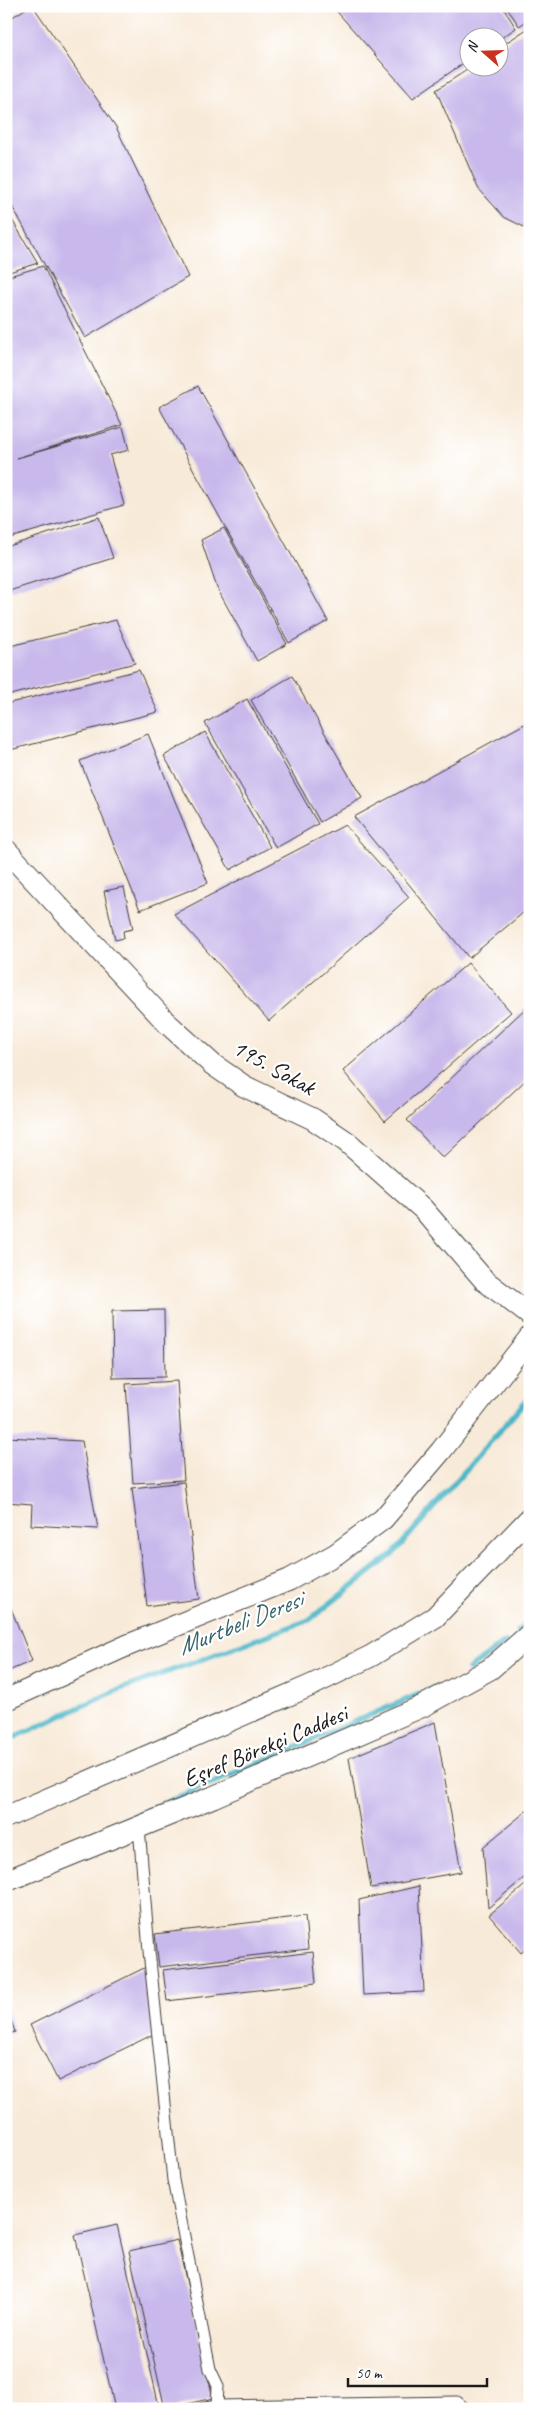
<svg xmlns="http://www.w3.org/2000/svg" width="536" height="2415" font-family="Caveat,sans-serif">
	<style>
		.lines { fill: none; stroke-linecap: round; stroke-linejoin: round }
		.stream { stroke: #4cb7c9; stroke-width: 5.5 }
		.building { fill: #c8b8eb }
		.service-casing { stroke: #3d3b38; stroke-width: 13 }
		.minor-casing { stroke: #3d3b38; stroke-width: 23 }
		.service { stroke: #fff; stroke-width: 11 }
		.minor { stroke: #fff; stroke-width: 21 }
		.labels { text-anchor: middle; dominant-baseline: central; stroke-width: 4.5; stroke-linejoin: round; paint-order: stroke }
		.street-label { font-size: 24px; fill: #1c1c1c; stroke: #fff }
		.water-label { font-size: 25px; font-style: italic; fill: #32626a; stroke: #fff }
	</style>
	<rect width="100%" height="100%" fill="#fff"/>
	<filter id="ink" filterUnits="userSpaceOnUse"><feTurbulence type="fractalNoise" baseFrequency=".02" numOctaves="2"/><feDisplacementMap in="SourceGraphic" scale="10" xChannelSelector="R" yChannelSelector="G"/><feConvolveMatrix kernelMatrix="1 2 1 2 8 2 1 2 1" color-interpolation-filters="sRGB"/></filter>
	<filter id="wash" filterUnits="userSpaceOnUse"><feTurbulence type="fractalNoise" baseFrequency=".0096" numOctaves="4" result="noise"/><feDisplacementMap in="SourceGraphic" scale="20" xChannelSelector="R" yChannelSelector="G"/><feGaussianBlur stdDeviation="1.12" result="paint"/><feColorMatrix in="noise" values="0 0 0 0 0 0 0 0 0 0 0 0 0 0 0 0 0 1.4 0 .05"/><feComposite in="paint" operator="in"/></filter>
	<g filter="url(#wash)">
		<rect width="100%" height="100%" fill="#f8ead8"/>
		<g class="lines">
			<!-- stream -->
			<path class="stream" d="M518,1631L530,1618
				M469,1669L505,1642
				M6,1741L113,1692L309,1620L393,1554L530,1396
				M45,1854L436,1687"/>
		</g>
		<g id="blocks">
			<!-- building -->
			<path class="building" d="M30,6H33L116,127L188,277L85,338L6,195V21Z
				M332,6H502L516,28L498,40V38H468V60L413,98Z
				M506,6H530V19L519,26Z
				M530,27V230L504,217L478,188L436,90L470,68H498V48Z
				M6,210L38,263L6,273Z
				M43,266L122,425L17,458L123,427L129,450L110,455L124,505L6,539V508L10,506L6,492V277Z
				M198,386L328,621L289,643L159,407Z
				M99,517L113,558L6,592V547Z
				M224,528L287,644L257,661L217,588L201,540Z
				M116,620L135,663L6,696V647Z
				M139,670L158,712L6,751V704Z
				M292,676L362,798L320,822L251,700Z
				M247,699L318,824L276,848L205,723Z
				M530,721V907L469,958L354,817Z
				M205,732L270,847L230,870L164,756Z
				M148,734L208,883L140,910L80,761Z
				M345,825L409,897L269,1021L174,914Z
				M124,887L133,929L123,931L124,938L115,940L104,891Z
				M468,963L511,1012L385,1121L343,1071Z
				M530,1004V1076L443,1158L407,1120Z
				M164,1310L165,1377L113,1378L112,1311Z
				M177,1381L184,1480L133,1483L126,1384Z
				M6,1437L82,1441L98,1529L31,1525L32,1504L6,1502Z
				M184,1482L199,1599L147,1606L132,1488Z
				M6,1596L32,1661L6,1672Z
				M435,1722L461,1872L371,1888L349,1758Z
				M530,1808V1873L488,1908L483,1847Z
				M530,1881V1945L521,1953L489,1915Z
				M419,1886L424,1992L363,1995L359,1900Z
				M305,1916L308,1949L159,1967L155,1934Z
				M313,1952L316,1983L167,2001L163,1970Z
				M148,1966L158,2032L58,2081L30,2025Z
				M6,2006L15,2032L6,2035Z
				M117,2225L159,2406L148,2409H115L75,2235Z
				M177,2240L213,2398L165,2409L129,2251Z"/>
		</g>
	</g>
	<g filter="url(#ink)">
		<use href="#blocks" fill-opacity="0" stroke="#3d3b38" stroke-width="1"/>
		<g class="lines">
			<defs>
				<path id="service" d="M139,1827L149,1951L173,2180L210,2369L218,2386L217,2406
					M201,2409L217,2406L457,2402L465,2409"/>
				<path id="minor" d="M6,850L168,1024L212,1064L244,1086L313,1119L347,1142L423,1209L485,1281L530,1315
					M6,1700L126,1646L289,1580L336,1554L383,1519L441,1451L530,1337
					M6,1817L312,1685L371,1656L435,1617L530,1518
					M6,1881L213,1797L423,1706L490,1669L530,1634"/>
			</defs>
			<!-- service casing -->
			<use href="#service" class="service-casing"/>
			<!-- minor casing -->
			<use href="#minor" class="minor-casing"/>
			<!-- service -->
			<use href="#service" class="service"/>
			<!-- minor -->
			<use href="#minor" class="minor"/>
		</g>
	</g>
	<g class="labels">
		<!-- street labels -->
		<g class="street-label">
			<text transform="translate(274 1067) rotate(29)">195. Sokak</text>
			<text transform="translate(265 1746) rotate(-23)">Eşref Börekçi Caddesi</text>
		</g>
		<!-- water labels -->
		<g class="water-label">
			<text transform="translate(240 1623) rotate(-22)">Murtbeli Deresi</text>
		</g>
	</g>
	<!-- margin -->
	<rect width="536" height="2415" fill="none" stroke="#fff" stroke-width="25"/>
	<!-- north arrow -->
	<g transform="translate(484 52) rotate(290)"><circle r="24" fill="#ffffff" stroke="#a4a4a4"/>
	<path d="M0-4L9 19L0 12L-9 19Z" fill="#c8321e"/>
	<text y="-8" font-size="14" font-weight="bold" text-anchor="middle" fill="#1c1c1c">N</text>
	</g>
	<!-- scale -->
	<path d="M348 2378v8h139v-8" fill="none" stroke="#1c1c1c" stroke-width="2.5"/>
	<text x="356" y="2378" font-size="15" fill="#1c1c1c" stroke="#ffffff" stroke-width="4" paint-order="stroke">50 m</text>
</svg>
